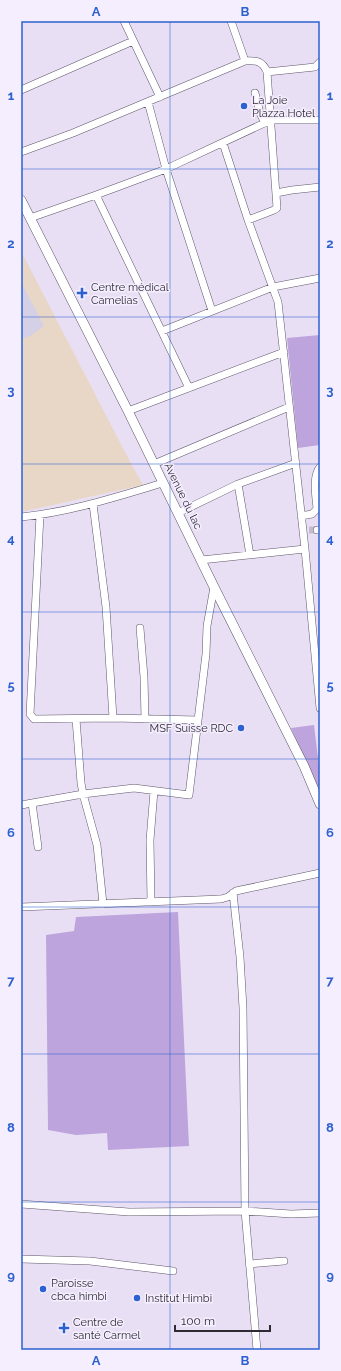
<svg xmlns="http://www.w3.org/2000/svg" width="341" height="1371" font-family="Raleway,sans-serif">
	<style>
		.industrial { fill: #e8d7c6 }
		.medical { fill: #d5d0e5 }
		.green { fill: #bea4dd }
		.lines { fill: none; stroke-linecap: round; stroke-linejoin: round }
		.minor-tunnel { stroke: #c4bbce; stroke-width: 7; stroke-dasharray: 7 3.5; stroke-linecap: butt }
		.minor-casing { stroke: #5e5669; stroke-width: 8 }
		.secondary-casing { stroke: #5e5669; stroke-width: 10 }
		.minor { stroke: #fff; stroke-width: 7 }
		.secondary { stroke: #fff; stroke-width: 9 }
		.grid { fill: none; stroke: #2d61cf; stroke-width: 1; stroke-opacity: 0.55 }
		.poi-dot { fill: #2d61cf; stroke: #f5eeff; stroke-width: 1.5 }
		.labels { text-anchor: middle; dominant-baseline: central; stroke-width: 3; stroke-linejoin: round; paint-order: stroke }
		.poi-label { font-size: 11px; fill: #2f2b34; stroke: #f5eeff; text-anchor: start }
		.street-label { font-size: 11px; fill: #2f2b34; stroke: #f5eeff }
		.neatline { fill: none; stroke: #2d61cf; stroke-width: 1.5 }
		.grid-label { font-size: 13px; text-anchor: middle; font-weight: bold; fill: #2d61cf }
	</style>
	<rect width="100%" height="100%" fill="#e9dff5"/>
	<!-- industrial -->
	<path class="industrial" d="M21,251L126,454L143,485L21,512Z"/>
	<!-- medical -->
	<path class="medical" d="M21,282L44,326L30,336L21,339Z"/>
	<!-- green -->
	<path class="green" d="M320,335V445L298,448L287,338Z
		M314,725L320,774V795L291,728Z
		M178,912L189,1146L108,1150L107,1133L76,1135L48,1130L46,935L74,931L76,917Z"/>
	<g class="lines">
		<!-- minor-tunnel -->
		<path class="minor-tunnel" d="M309,530H317"/>
		<defs>
			<path id="minor" d="M124,21L160,97
				M231,21L245,61
				M267,72L315,67L320,62
				M21,90L133,41
				M255,93L260,113L265,123
				M148,102L166,169L212,311
				M223,143L248,220L278,302L305,549L320,708
				M21,152L73,133L245,61C256,60 263,61 267,72L277,208L274,210L248,220
				M276,193L292,190L320,187
				M96,195L189,388
				M30,218L96,195L166,169L271,120H320
				M162,331L273,287L320,278
				M128,411L284,352
				M154,464L289,407
				M238,484L250,555
				M93,504L106,607L113,718
				M178,513L238,484L296,463
				M40,515L30,714L34,719L113,718L198,720
				M301,516L312,514L317,509C316,496 312,477 320,467
				M21,517C70,512 116,497 163,483
				M317,530H320
				M201,560L305,549
				M140,628L144,677L145,719
				M76,719L81,783L83,794L97,845L103,904
				M32,803L38,847
				M21,805L83,794L134,788L189,795L206,654L207,626L214,587
				M233,893L240,957L243,1008L245,1211L257,1350
				M151,902L150,840L154,791
				M21,907L221,899L228,897L236,891L320,873
				M21,1204L129,1212L245,1211L291,1214L320,1213
				M21,1259L90,1261L173,1271
				M249,1264L284,1261"/>
			<path id="secondary" d="M21,200L128,411L214,587L304,766L320,804"/>
		</defs>
		<!-- minor casing -->
		<use href="#minor" class="minor-casing"/>
		<!-- secondary casing -->
		<use href="#secondary" class="secondary-casing"/>
		<!-- minor -->
		<use href="#minor" class="minor"/>
		<!-- secondary -->
		<use href="#secondary" class="secondary"/>
	</g>
	<!-- grid -->
	<path class="grid" d="M170,21V1350M21,169H320M21,317H320M21,464H320M21,612H320M21,759H320M21,907H320M21,1054H320M21,1202H320"/>
	<!-- markers -->
	<g class="poi-dot">
		<circle cx="244" cy="106" r="4"/>
		<path d="M80 287h4v4h4v4h-4v4h-4v-4h-4v-4h4z"/>
		<circle cx="241" cy="728" r="4"/>
		<circle cx="43" cy="1289" r="4"/>
		<circle cx="137" cy="1298" r="4"/>
		<path d="M62 1322h4v4h4v4h-4v4h-4v-4h-4v-4h4z"/>
	</g>
	<g class="labels">
		<!-- poi labels -->
		<g class="poi-label">
			<text x="252" y="100">La Joie<tspan x="252" dy="13">Plazza Hotel</tspan></text>
			<text x="91" y="287">Centre médical<tspan x="91" dy="13">Camelias</tspan></text>
			<text x="233" y="728" text-anchor="end">MSF Suisse RDC</text>
			<text x="51" y="1283">Paroisse<tspan x="51" dy="13">cbca himbi</tspan></text>
			<text x="145" y="1298">Institut Himbi</text>
			<text x="73" y="1322">Centre de<tspan x="73" dy="13">santé Carmel</tspan></text>
		</g>
		<!-- street labels -->
		<g class="street-label">
			<text transform="translate(183 496) rotate(64)">Avenue du lac</text>
		</g>
	</g>
	<!-- border -->
	<rect width="341" height="1371" fill="none" stroke="#f5eeff" stroke-width="44"/>
	<!-- scale -->
	<path d="M175 1325v6h95v-6" fill="none" stroke="#2f2b34" stroke-width="2"/>
	<text x="181" y="1325" font-size="12" fill="#2f2b34" stroke="#f5eeff" stroke-width="3" paint-order="stroke">100 m</text>
	<rect x="22" y="22" width="297" height="1327" class="neatline"/>
	<g class="grid-label">
		<text x="96" y="16">A</text>
		<text x="245" y="16">B</text>
		<text x="11" y="100">1</text>
		<text x="330" y="100">1</text>
		<text x="11" y="248">2</text>
		<text x="330" y="248">2</text>
		<text x="11" y="395">3</text>
		<text x="330" y="395">3</text>
		<text x="11" y="543">4</text>
		<text x="330" y="543">4</text>
		<text x="11" y="690">5</text>
		<text x="330" y="690">5</text>
		<text x="11" y="837">6</text>
		<text x="330" y="837">6</text>
		<text x="11" y="985">7</text>
		<text x="330" y="985">7</text>
		<text x="11" y="1132">8</text>
		<text x="330" y="1132">8</text>
		<text x="11" y="1280">9</text>
		<text x="330" y="1280">9</text>
		<text x="96" y="1365">A</text>
		<text x="245" y="1365">B</text>
	</g>
</svg>
